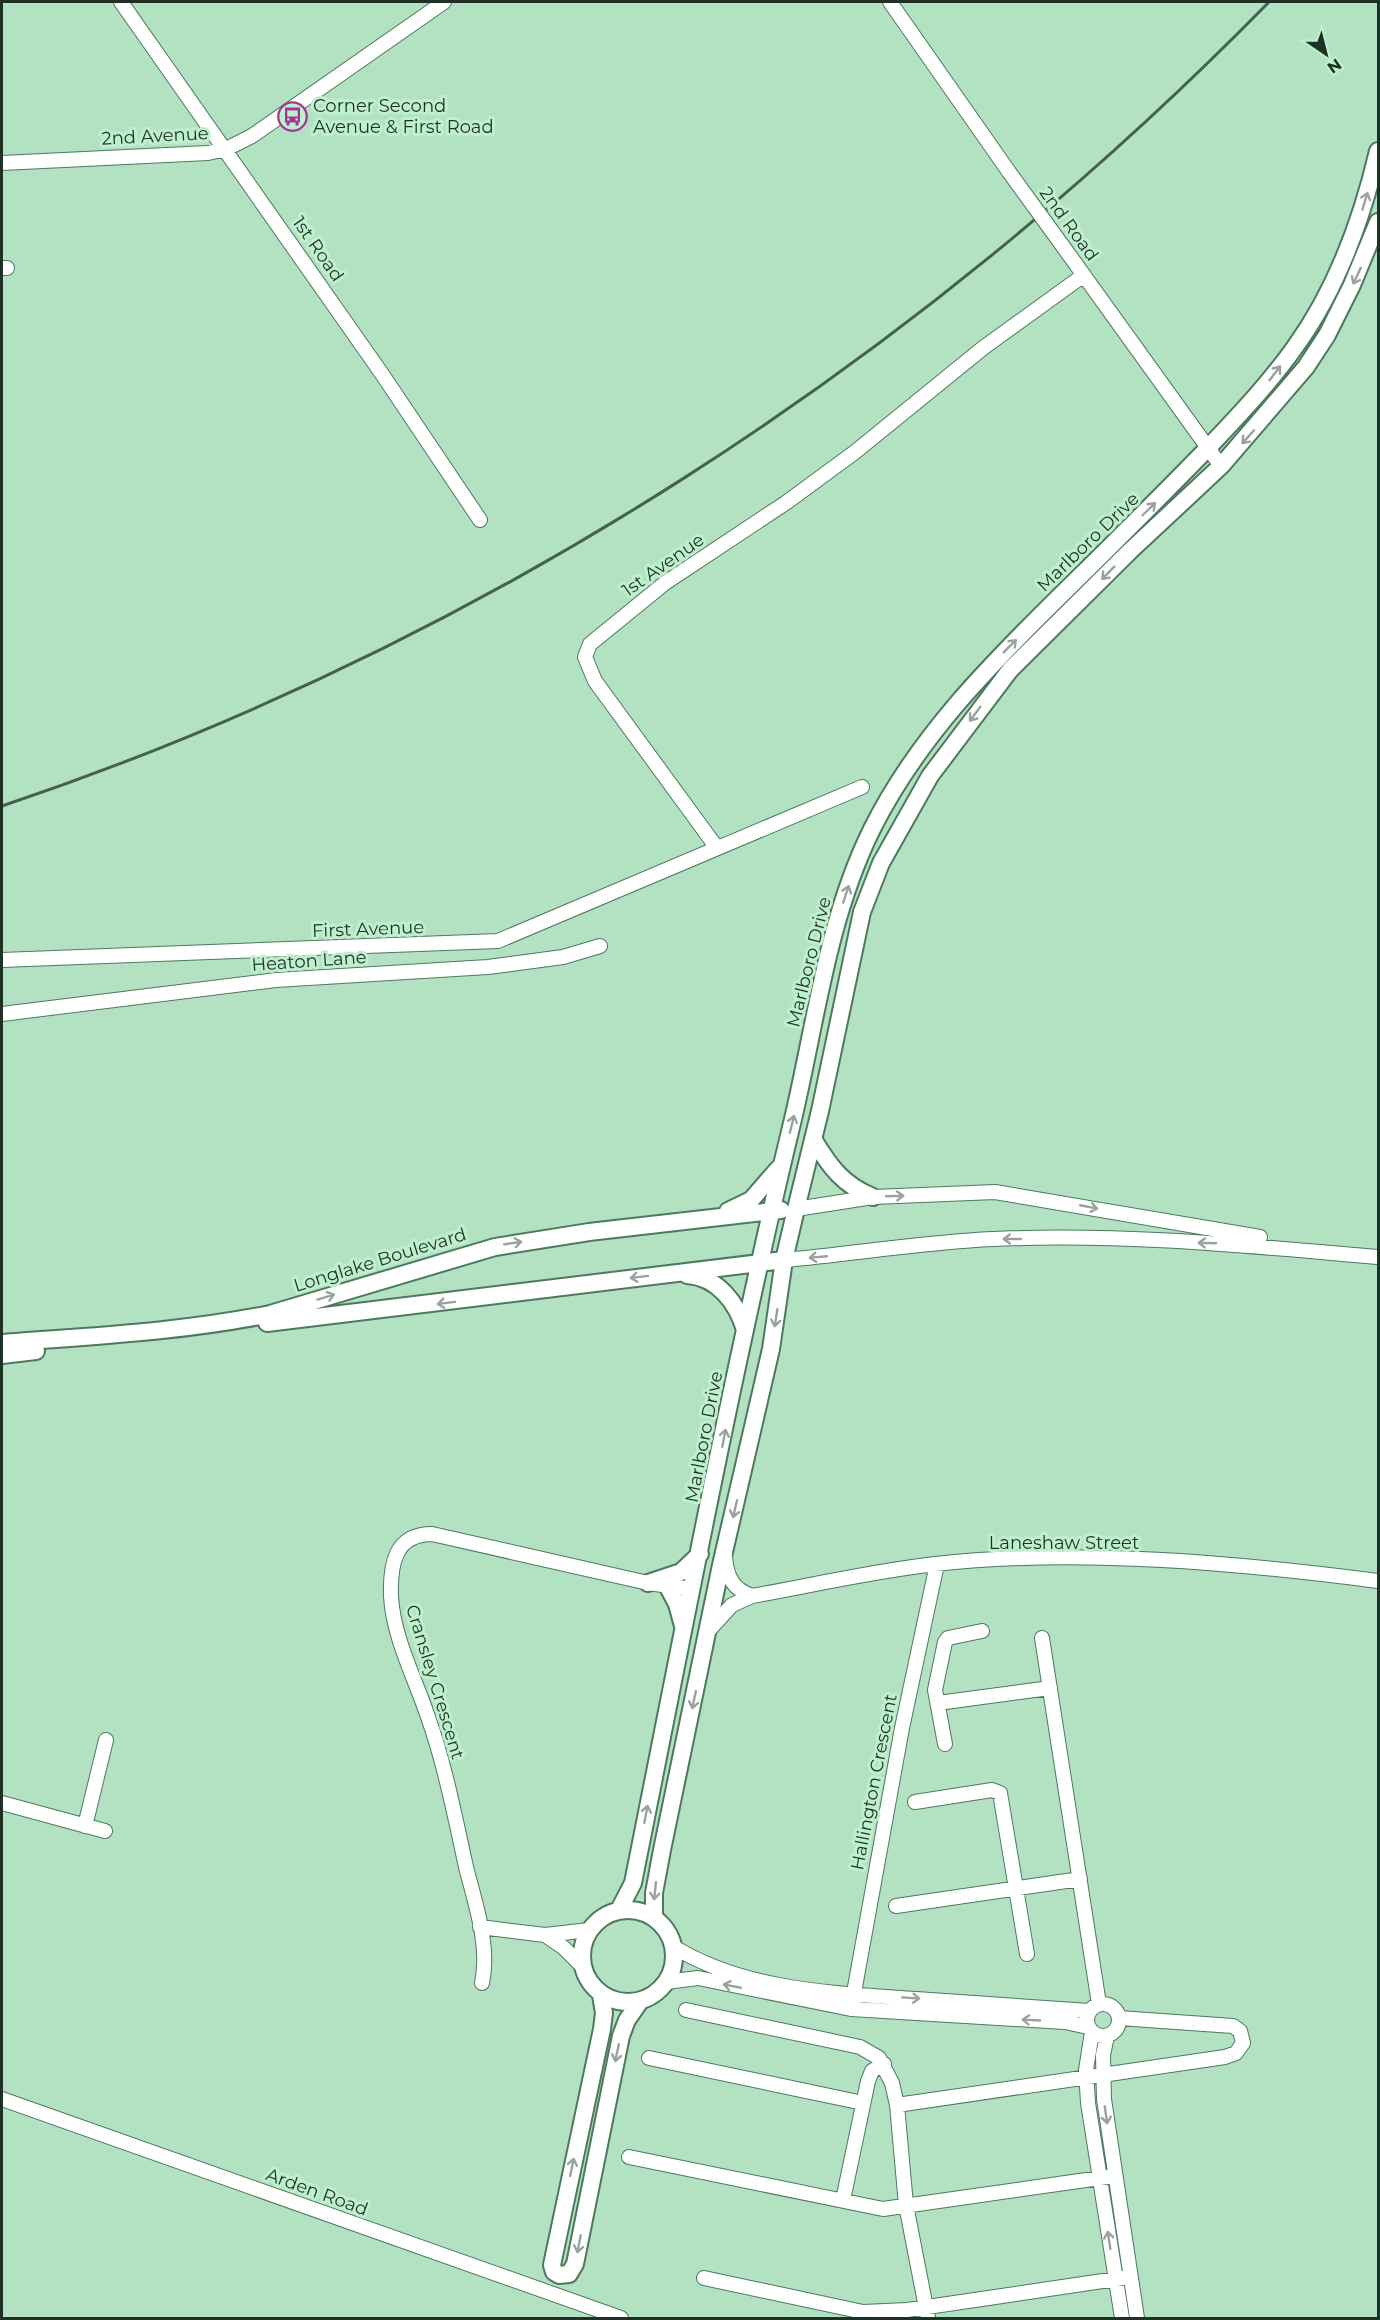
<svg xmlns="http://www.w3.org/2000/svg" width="1380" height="2320" font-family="Montserrat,sans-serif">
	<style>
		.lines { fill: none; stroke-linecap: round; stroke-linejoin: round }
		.minor-casing { stroke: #4d795c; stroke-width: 16 }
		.major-casing { stroke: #4d795c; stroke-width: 20 }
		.minor { stroke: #fff; stroke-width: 14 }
		.major { stroke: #fff; stroke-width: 16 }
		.rail { stroke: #46604f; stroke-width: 3 }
		.minor-bridge-casing { stroke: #4d795c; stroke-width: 16; stroke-linecap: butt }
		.minor-bridge { stroke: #fff; stroke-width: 14 }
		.oneway { stroke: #9aa29d }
		.labels { text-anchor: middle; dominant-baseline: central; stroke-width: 6; stroke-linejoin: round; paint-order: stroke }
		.poi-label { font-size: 18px; fill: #1f3125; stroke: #bff0ce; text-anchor: start }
		.street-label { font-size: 18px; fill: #1f3125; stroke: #bff0ce }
	</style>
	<rect width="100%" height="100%" fill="#b2e2c1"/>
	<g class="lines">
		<defs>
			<path id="minor" d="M121,2L382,374L480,520
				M890,2L1009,172
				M2,163L208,153L226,149L252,136L444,2
				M1062,245L1221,466
				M2,268H7
				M717,848L595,681L585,657L590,644L665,583L787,502L855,452L983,348L1084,275
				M2,960L498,941L862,787
				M2,1014L276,980L488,967L563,957L600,946
				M796,1209L873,1197L995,1192L1260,1237
				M784,1260C853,1254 924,1242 993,1239C1121,1233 1250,1246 1378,1257
				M725,1557C727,1578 733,1589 752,1596
				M710,1629L732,1605L752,1596C813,1585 874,1571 935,1564C1077,1548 1238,1563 1378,1581
				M1042,1638L1099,2004
				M938,1703L1050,1688
				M945,1744L935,1690L945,1642L948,1638L982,1631
				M915,1802L992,1790L1000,1793L1027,1954
				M2,1803L105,1831
				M85,1826L106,1740
				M896,1906L1080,1879
				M480,1927L545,1935L589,1930
				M545,1935L564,1948L581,1965
				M674,1947C746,1991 834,1993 916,1999C974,2003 1032,2007 1089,2011
				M666,1982L698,1978L851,2009L1065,2022L1088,2027
				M482,1983C490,1945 475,1903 466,1867C455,1817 445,1765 428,1717C415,1678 393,1637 391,1596C390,1564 395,1534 432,1534L648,1583L692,1589
				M1087 2020a16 16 0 1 1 32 0a16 16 0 1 1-32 0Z
				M851,2009L902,1728L937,1564
				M686,2010L860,2047L879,2058L892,2083L897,2105L906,2205L928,2318
				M1092,2032L1086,2070L1088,2103L1122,2318
				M1107,2036L1103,2055L1104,2099L1137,2318
				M649,2058L863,2103
				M2,2099L621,2318
				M897,2105L1225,2057L1236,2053L1243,2043L1240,2031L1233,2026L1119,2018
				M629,2157L883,2209L1114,2176
				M843,2200L868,2081L872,2071L884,2064
				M704,2278L863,2312L907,2310L1130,2277"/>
			<path id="major" d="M813,1139C830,1167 843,1185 873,1197
				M728,1211L751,1200L778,1169
				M687,1275C718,1277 737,1303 745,1330
				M267,1323L784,1260
				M2,1343C92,1336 181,1332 270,1314L495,1247L589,1232L781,1210
				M2,1355L36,1351
				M648,1583L681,1572L700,1554
				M668,1587L677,1604L683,1626
				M582 1956a46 46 0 1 1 92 0a46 46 0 1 1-92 0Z
				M619,1910L633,1883C684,1628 732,1372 793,1119C816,1022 827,920 872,829C918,737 989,666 1061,595C1110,547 1158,499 1206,450C1237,417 1269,384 1295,347C1337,289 1362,219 1378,151
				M654,1917V1893L662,1850L721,1565L771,1349L784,1260L796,1209L820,1111L862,912L881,863L930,776L1010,670L1130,551L1221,466L1306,367L1327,335L1352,285L1378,222
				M601,1995L604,2013L602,2029L552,2265L554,2272L559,2275L569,2274L575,2264L621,2036L627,2020L641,2000"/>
		</defs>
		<!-- minor casing -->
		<use href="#minor" class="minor-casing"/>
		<!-- major casing -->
		<use href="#major" class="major-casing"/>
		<!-- minor -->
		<use href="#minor" class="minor"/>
		<!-- major -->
		<use href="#major" class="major"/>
		<!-- rail -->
		<path class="rail" d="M2,806C482,645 916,362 1269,2"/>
		<defs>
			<path id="minor-bridge" d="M1009,172L1062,245"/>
		</defs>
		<!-- minor-bridge casing -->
		<use href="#minor-bridge" class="minor-bridge-casing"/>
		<!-- minor-bridge -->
		<use href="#minor-bridge" class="minor-bridge"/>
	</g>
	<!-- one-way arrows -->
	<defs><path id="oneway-shaft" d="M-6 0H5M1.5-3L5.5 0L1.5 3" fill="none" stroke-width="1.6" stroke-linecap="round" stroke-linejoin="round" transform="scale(1.5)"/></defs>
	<g class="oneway">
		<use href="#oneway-shaft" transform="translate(1365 201) rotate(-73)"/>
		<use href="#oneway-shaft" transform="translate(1357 276) rotate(115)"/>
		<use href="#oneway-shaft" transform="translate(1275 373) rotate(-53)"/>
		<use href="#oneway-shaft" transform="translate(1248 437) rotate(132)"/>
		<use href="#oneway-shaft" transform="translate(1149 509) rotate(-44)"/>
		<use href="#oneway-shaft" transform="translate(1108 573) rotate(135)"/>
		<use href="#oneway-shaft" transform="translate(1010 646) rotate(-45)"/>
		<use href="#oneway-shaft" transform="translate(975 714) rotate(127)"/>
		<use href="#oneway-shaft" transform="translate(846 894) rotate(-72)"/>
		<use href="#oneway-shaft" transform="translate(792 1124) rotate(-76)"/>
		<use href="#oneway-shaft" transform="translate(895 1196) rotate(-2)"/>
		<use href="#oneway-shaft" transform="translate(1089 1207) rotate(11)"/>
		<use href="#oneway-shaft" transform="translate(1012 1239) rotate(-180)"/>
		<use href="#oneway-shaft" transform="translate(513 1243) rotate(-9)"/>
		<use href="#oneway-shaft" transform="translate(1207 1243) rotate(-178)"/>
		<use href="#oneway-shaft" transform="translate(818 1257) rotate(175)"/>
		<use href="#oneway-shaft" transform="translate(639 1277) rotate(173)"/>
		<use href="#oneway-shaft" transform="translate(326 1297) rotate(-17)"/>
		<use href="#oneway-shaft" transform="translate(446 1303) rotate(173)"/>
		<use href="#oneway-shaft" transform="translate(776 1318) rotate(99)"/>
		<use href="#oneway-shaft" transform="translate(724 1438) rotate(-79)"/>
		<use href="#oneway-shaft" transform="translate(735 1509) rotate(103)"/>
		<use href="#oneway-shaft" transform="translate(694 1700) rotate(102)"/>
		<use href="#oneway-shaft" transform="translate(646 1814) rotate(-79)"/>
		<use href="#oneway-shaft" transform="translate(655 1891) rotate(96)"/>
		<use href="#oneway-shaft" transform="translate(732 1986) rotate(-169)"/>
		<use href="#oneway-shaft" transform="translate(911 1998) rotate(4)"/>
		<use href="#oneway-shaft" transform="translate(1031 2020) rotate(-177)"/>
		<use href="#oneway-shaft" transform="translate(617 2053) rotate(102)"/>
		<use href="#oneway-shaft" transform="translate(1106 2115) rotate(82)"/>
		<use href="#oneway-shaft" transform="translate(572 2167) rotate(-78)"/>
		<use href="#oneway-shaft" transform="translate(1109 2240) rotate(-99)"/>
		<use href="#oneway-shaft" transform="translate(579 2244) rotate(101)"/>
	</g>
	<!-- icons -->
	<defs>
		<symbol id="bus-ring" viewBox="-11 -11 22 22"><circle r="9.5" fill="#bff0ce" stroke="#a63694" stroke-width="1.5"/><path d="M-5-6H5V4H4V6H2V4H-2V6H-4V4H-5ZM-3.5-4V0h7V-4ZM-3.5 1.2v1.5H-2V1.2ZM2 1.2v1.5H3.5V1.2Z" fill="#a63694"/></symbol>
	</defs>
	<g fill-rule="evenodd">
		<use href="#bus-ring" x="276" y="100" width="33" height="33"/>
	</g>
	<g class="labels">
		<!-- poi labels -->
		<g class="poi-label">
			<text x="313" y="106">Corner Second<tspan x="313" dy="21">Avenue &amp; First Road</tspan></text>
		</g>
		<!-- street labels -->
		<g class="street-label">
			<text transform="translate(155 136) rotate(-3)">2nd Avenue</text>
			<text transform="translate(1069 224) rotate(54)">2nd Road</text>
			<text transform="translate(318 249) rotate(55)">1st Road</text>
			<text transform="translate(1088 542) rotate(-44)">Marlboro Drive</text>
			<text transform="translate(663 565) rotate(-35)">1st Avenue</text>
			<text transform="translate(368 929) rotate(-2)">First Avenue</text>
			<text transform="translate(309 961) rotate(-4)">Heaton Lane</text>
			<text transform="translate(809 962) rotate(-76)">Marlboro Drive</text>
			<text transform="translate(380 1260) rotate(-17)">Longlake Boulevard</text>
			<text transform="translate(704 1437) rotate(-79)">Marlboro Drive</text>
			<text x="1064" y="1543">Laneshaw Street</text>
			<text transform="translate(435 1682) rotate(73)">Cransley Crescent</text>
			<text transform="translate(874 1782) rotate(-79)">Hallington Crescent</text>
			<text transform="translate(317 2192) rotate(20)">Arden Road</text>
		</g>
	</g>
	<!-- border -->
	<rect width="1380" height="2320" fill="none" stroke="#1f3125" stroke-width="6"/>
	<!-- north arrow -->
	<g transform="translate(1326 54) rotate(145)" stroke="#bff0ce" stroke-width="4.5" paint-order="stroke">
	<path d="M0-4.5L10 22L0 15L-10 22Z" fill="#1f3125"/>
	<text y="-9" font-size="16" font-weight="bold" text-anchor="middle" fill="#1f3125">N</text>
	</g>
</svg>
